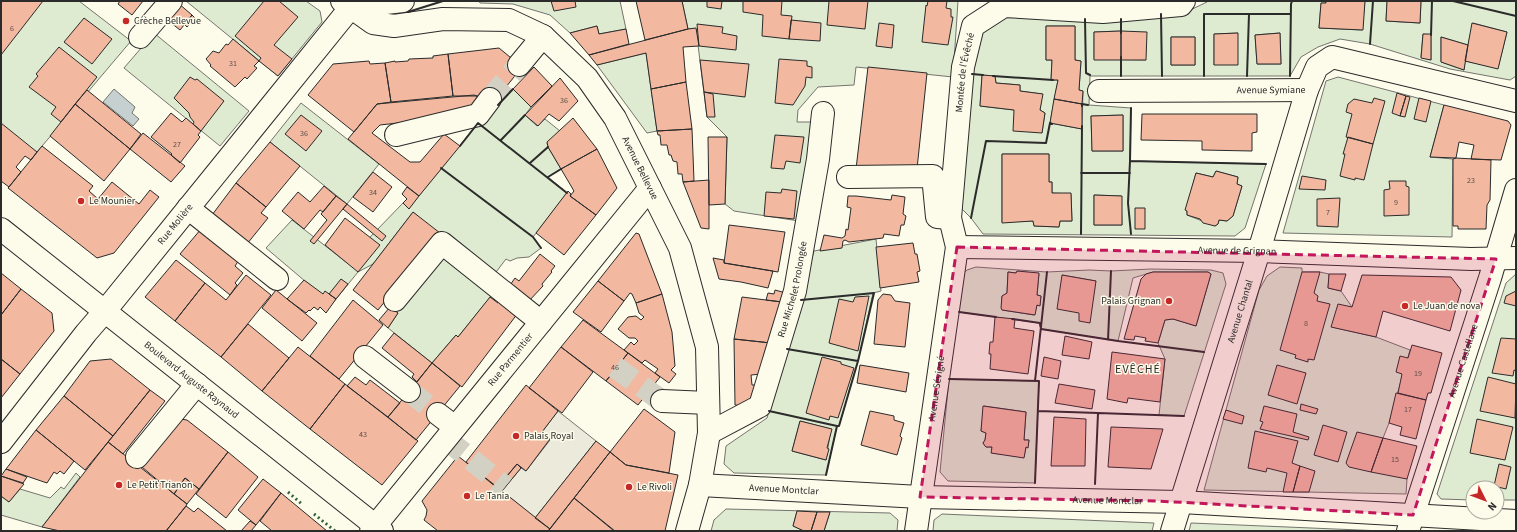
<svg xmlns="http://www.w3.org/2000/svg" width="1517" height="532" font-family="'Source Sans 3',sans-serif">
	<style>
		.green { fill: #deebd1; stroke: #74746e; fill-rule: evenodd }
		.parking { fill: #eceadb; stroke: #74746e }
		.water { fill: #c7d0d0; stroke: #74746e }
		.building { fill: #f2b8a0; stroke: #2b2b2b }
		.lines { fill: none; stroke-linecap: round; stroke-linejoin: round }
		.minor-tunnel { stroke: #d3d1c4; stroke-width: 22; stroke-dasharray: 22 11; stroke-linecap: butt }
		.minor-casing { stroke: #2b2b2b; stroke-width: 24 }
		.major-casing { stroke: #2b2b2b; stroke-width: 24 }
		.minor { stroke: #fdfbea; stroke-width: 22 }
		.major { stroke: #fdfbea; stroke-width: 22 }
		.hedge { stroke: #34623c; stroke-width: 3; stroke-dasharray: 2 3; stroke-linecap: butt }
		.wall { stroke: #2b2b2b; stroke-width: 2 }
		.marked { fill: #c2185b; fill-opacity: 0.2; stroke: #c2185b; stroke-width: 3; stroke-dasharray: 8 5; stroke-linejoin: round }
		.poi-dot { fill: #c62828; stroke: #fdfbea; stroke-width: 1.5 }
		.labels { text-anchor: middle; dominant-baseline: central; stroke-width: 3; stroke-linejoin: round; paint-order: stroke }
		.number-label { font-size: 8px; fill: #5d4e48 }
		.poi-label { font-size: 10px; fill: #2b2b2b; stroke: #fdfbea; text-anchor: start }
		.street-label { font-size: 10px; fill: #2b2b2b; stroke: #fdfbea }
		.quarter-label { font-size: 12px; letter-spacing: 1px; fill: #2b2b2b; stroke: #fdfbea }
	</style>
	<rect width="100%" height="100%" fill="#fdfbea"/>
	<!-- green -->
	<path class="green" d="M41,1H79L131,41L37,152L1,130V46Z
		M186,1H306L320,11L322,22L278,76Z
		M479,1H620L626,29L599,34L597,26L570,33L550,15L513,4L480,3Z
		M682,1H958L953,77L856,67L854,85L818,87L798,110L797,122H815L799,221L734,211L725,204L727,137L707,117L696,29H688Z
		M1204,1H1326V3H1321L1319,28L1362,30L1365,1H1387L1386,21L1420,23L1421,1H1516V76L1510,80L1450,69L1370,44L1340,39L1318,47L1301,57L1290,76H1090L1089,105L1131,108L1130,161L1266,164L1245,228L1235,236L983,234L971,218L957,204L977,30L992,18L1182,14L1207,2ZM1473,23L1507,32L1498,68L1465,61L1464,70L1441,62V37L1468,45ZM1046,26H1075V60L1081,61L1079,90L1083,91L1082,129L1050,123L1058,80H1051L1052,60H1046ZM1121,31L1146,60L1094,59V32ZM1238,33L1214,65V34ZM1280,33L1281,64H1257L1255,35ZM1423,34L1431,35V60L1421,57ZM1171,37H1195V65H1171ZM982,75L995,76L996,83L1020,85V91L1042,94L1040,110L1045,113L1042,133L1014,110L980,106ZM1123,115V151H1092L1091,116ZM1002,154H1049V182H1052V193L1071,194L1072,221H1060L1059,227L1034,226L1033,221L1002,222ZM1216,171L1238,177L1237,184L1242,186L1233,216L1227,221L1219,220L1218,224L1215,226L1187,215V211L1186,210L1196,173L1213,177ZM1094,195L1121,196L1122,225H1094Z
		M154,33L249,111L220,146L124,68Z
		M646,53L657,131L647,133L597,65Z
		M1338,77L1444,105L1430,157L1453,159L1452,237L1283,233L1326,81Z
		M513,89L531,107L525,115L537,126L545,119L560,131L547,143L548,147L561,169L548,177L567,193L533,237L541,248L529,257L517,258L510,261L506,259L490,280L413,212L373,264L358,272L332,304L266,248L292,220L346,262L403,203L409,208L478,123L481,124Z
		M301,103L379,164L347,204L270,142Z
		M876,239L881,291L873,293L858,361L839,426H837L826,475L734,473L724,464L726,446L767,418L814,251ZM800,421L831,429L826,460L792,451Z
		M442,248L496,290L458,337L456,335L432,363L388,328L398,313L390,307Z
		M976,267L1047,272L1089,270L1111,271L1151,269L1211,270L1223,273L1226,284L1184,416L1159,415L1165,359L1158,343L1165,320L1173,319L1196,326L1211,274L1208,272H1153L1133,278L1118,341L1041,329L1039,323L959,312L962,275L967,270ZM1017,271L1039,274L1037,295L1041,296L1040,305H1037L1034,315L1002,310V296L1007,293L1008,272L1016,273ZM1062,275L1096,281L1079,313Z
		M1280,267L1302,268V272H1320L1329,274L1328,288L1341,291L1352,307L1332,327L1376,337L1410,350L1389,423L1383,438L1407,479L1406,494L1204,490L1259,290L1267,276Z
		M1516,274V500H1497V488H1473V500L1441,499L1437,494L1506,283Z
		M949,379L1039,381L1035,483L948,481L940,472ZM984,406L1026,412L1024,440H1029L1028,447H1026L1024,457L992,453V447H986L983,443L985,440L986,433L981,431Z
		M76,473L80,477L42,527L1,515V496L9,502L20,489L50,498L61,487L64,489Z
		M726,509L890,513L898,520L897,531H824L830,512L797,511L793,526L804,531H711L714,520Z
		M942,514L1154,523L1152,531H933L934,520Z
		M1191,523L1383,531H1189Z"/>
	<!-- parking -->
	<path class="parking" d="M558,411L596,441L535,518L502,491L521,468L526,471L550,440L542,432Z"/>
	<!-- water -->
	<path class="water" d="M114,89L135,107L132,113L139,119L133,126L103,102Z"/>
	<!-- building -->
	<path class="building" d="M1,1H43L1,55Z
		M120,1H143L132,15L118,4Z
		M264,1H279L298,17L274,45L292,59L278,76L259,61L261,58L235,36Z
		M551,1H575L576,7L554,11Z
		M636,1H682L688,29L645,40Z
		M707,1H722L721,9L707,7Z
		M743,1H782L781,15L792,16L789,39L762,36L763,15L743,12Z
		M829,1H868L865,29L827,25Z
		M928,1H947L946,8L951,9V17H953L948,45L922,42L926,5L927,6Z
		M1326,1H1365L1363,30L1319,28L1321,3H1326Z
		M1387,1H1421L1420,23L1386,21Z
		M178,3L192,15L180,30L165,18Z
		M192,15L195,18L187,27L185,25Z
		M84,18L112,39L92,64L64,42Z
		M791,20L821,23L820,41L789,39Z
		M879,23L894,25L892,48L876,46Z
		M1472,23L1507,32L1498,69L1465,61Z
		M697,24L723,27L722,33L737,36L736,50L699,46Z
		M597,26L599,34L626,29L629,44L589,55L570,33Z
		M1046,26H1075V60L1081,61L1079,90L1083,91L1082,104L1054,99L1058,80H1051L1052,60H1046Z
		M696,28L699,46L683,47L686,82L651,89L646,53L597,65L589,55L688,29Z
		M1121,31V60H1094V32Z
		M1121,31L1147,32L1146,60H1121Z
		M1238,33V65H1214V34Z
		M1280,33L1281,64H1257L1255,35Z
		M1423,34H1431V60L1421,58Z
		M1171,37H1195V65H1171Z
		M1441,37L1468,45L1464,70L1441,62Z
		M233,39L259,61L254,66L257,68L247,79L245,77L235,87L210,66L211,65L206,59L213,51L219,53L226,44L228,45Z
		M59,47L97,77L61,122L51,114L56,107L29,87L38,76L36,74Z
		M499,48L522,67L494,102L485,96H453L448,54Z
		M448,54L453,96L391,102L385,63L395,61V62L408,61L409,59L433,58V56Z
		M779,59L807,61V66L812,67V78L806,77L805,86L793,105L775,103Z
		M700,60L749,64L745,97L704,92Z
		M369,61L370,64L385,63L391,102L377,104L354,132L308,95L333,64Z
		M534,67L552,86L531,107L513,89Z
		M868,67L927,73L917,169H856Z
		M982,75L995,76L996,83L1020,85V91L1043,94L1040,110L1045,113L1042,133L1013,131L1014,110L980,106Z
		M190,77L195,80L197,79L224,101L201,131L193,124L194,122L190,117L189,113L174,98Z
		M560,78L578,101L559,121L549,114L538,126L525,115Z
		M686,82L692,129L657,131L651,89Z
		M87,90L141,134L130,149L75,104Z
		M704,92L713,94L715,117H707Z
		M1397,93L1406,96L1400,116L1392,113Z
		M474,95L477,96V105L442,118L380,125L372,133L410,162H420L444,134L460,146L419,196L348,139L377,104Z
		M1406,96L1410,97L1405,117L1400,116Z
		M1374,98L1385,101L1373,144L1346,137L1352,114L1346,112L1348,104L1354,99L1372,103Z
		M1419,98L1431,101L1426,122L1414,119Z
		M1054,99L1082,104V129L1050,123Z
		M75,104L130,149L104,181L50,136Z
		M1444,105L1508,121L1511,125L1501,160L1471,159L1474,145L1459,142L1456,158L1430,157Z
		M171,113L182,122L186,118L201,131L198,135L200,137L180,163L171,155L172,154L151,137Z
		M1142,114H1257V132L1252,133V151L1202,150V141L1141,140Z
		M301,115L322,131L306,151L285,134Z
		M1123,115V151H1092L1091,116Z
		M573,118L597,149L561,169L548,147L547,142Z
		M1,123L37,152L31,160L25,156L16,167L21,172L9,187L1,181Z
		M692,129L694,181L683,182L682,174H678L677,162L673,161L671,155H669L667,145H661L660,135H658L657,131Z
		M143,133L185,166L171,182L130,149Z
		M775,135L804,137L800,163L786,161L784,169L771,168Z
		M708,137H727L725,204L709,205Z
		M1348,137L1373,144L1364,180L1355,178V180L1340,176L1345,154H1343Z
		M270,142L300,166L266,207L236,183Z
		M42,146L93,186L89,191L98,199L112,182L139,204L150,190L159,197L114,253L97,258L8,188Z
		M597,149L617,188L596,215L570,196L574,191L561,169Z
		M1002,154H1049V182H1052V193H1071L1072,221H1060L1059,227L1034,226L1033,221L1002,223Z
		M1456,158L1491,160L1490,200L1487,205L1486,229H1458V226H1453V159Z
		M1216,171L1238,177L1237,184L1242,186L1233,216L1227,221L1219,220L1218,224L1215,226L1203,223L1200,219L1187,215V211L1185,210L1196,173L1213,177Z
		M373,172L392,187L373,212L353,197Z
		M1302,176L1326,180L1325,190L1299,189Z
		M709,180V229L701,228L683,182Z
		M1389,181H1406V186L1409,187V215L1384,216V190L1390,189Z
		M236,183L266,207L261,213L268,218L247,244L212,215Z
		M324,186L336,196L323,212L320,210L304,229L282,211L298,192L310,202Z
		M407,187L419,196L409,209L403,203L407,199L402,194Z
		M782,189L797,191L794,219L764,216L766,192L781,193Z
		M568,191L571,194L570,196L596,215L564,255L536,233Z
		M892,195L905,197L903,214L906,216L904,225H901L899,236L884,234L883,238L849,242L845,240L843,241L842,248L820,251L824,235L842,238L845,236L846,229L848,230L851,208L847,207L848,196H856L891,200Z
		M1094,195L1122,196V225H1094Z
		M336,196L347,204L314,244L310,241L327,220L321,214Z
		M1340,198L1338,227L1317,226V199Z
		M347,204L386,236L382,241L343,209Z
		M1135,208H1145V229H1135Z
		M413,212L440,233L378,310L353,290Z
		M345,218L380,245L358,272L325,245Z
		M729,225L785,232L778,272L724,263Z
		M201,229L239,260L235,266L243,273L235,283L237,285L230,295L180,254Z
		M636,233L639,234L662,294L636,303L632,294L630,293L624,301L598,281Z
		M913,243L915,254H917L920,271L917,272L919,282L880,288L876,247Z
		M540,254L555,266L551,271L552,272L542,284L543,286L527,303L508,288L515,278L519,281Z
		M713,258L724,260V263L773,271L768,288L741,282L719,279Z
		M176,260L205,283L175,321L145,297Z
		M1017,271L1039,273L1037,295L1041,296L1040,306L1037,305L1035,315L1002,310L1001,308L1002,296L1007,293L1008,272L1016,273Z
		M1153,272H1208L1211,274L1196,326L1173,319L1165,320L1158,343L1145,341L1146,338L1135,336L1134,340L1124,339L1141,279L1146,274Z
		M1302,272H1320L1314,293L1318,296L1317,301L1330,304L1314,360L1308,359V362L1295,358L1296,355L1280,350Z
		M1,273L21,289L1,315Z
		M1329,274H1346L1341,291L1328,288Z
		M246,275L271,295L221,357L175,321L205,283L226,300Z
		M1062,275L1096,281L1090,323L1079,321V313L1057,309Z
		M1362,275L1451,277L1461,290L1450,331L1383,311L1376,337L1331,327L1338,304L1352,307Z
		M341,279L348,284L336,299L329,294Z
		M304,280L323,294L325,291L336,299L326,313L320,307L318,310L314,307L310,311L309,310L306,313L287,299Z
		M598,281L624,301L601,332L573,312Z
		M21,289L52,313L54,331L20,374L1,359V315Z
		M276,290L317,323L302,341L262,308Z
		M775,290L786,293L782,302L766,300L768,293L774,294Z
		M1516,291V306L1504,303L1506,296Z
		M662,294L672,332L675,366L671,370L676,374L669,383L655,373L658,369L645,360L642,363L624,350L631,342L634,345L638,341L635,338H629L618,329L628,317L636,316L641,320L644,317L639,313L636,303Z
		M883,294L891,295L895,301L910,303L905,347L874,344L878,300Z
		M504,296L521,309L462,387L432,363L456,335L458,337L490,297L498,303Z
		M869,296L858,351L829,343L839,299L853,302L855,297Z
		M742,297L782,302L771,343L734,339Z
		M353,300L383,325L339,379L310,356Z
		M390,307L398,313L388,328L379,320Z
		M995,317L1015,319L1014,328L1034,331L1028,374L990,369L991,354H989L990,342H993Z
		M583,320L628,353L606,381L561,347Z
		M248,324L289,358L262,391L221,357Z
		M394,333L432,363L417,382L412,377L414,374L382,348Z
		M1065,336L1092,342L1089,359L1062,355Z
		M1501,338L1516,339V371L1514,370L1513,376L1492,373Z
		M734,339L771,343L761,374L751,375L752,385H758L754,401L743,406L735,405Z
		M1412,345L1442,353L1431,393H1428L1426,400L1398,393L1402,374L1396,372L1400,356L1408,358Z
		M298,347L345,384L310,429L262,391Z
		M561,347L593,372L562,413L529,388Z
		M1112,352L1165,359L1160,402L1128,398L1127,403L1107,399Z
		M628,353L660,377L638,405L606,381Z
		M822,357L841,362V364L854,368L838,418L830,416L829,420L806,413Z
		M1044,357L1061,361L1058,379L1041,376Z
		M1,359L20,374L1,398Z
		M111,359L150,390L113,436L64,396L90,361Z
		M432,363L460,386L416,440L388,417Z
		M860,365L909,373L906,392L857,383Z
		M1277,365L1306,373L1297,404L1268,395Z
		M355,377L366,385L370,380L400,403L388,417L347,386Z
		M1488,377L1516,384L1515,418L1480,411Z
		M345,384L418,441L382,485L310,429Z
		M1059,384L1095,390L1092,409L1055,403Z
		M526,385L558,411L542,432L550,439L526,471L517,464L497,488L466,462Z
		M150,390L165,401L123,454L108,442Z
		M1396,393L1426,400L1416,439L1400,435L1402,427L1389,423Z
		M64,396L113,436L85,470L36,430Z
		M1301,404L1318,409L1316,414L1300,410Z
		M983,406L1026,412L1024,440H1029L1028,448L1026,447L1024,458L991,453L992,447H986L985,446L983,443L985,440L986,433L981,431Z
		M1264,406L1297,414L1293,432L1309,437L1308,440L1260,429L1263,422L1260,421Z
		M644,409L675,432L669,473L626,465L610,452Z
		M1226,410L1244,416L1242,424L1223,419Z
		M870,411L894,416V420L904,423L900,436L902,438L897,455L861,445Z
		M1054,417L1086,419L1085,466H1051Z
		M180,419L187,420L228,452L199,489L185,478L174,494L142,467Z
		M1477,419L1513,427L1505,460L1470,453Z
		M800,421L832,429L827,448L829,449L826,460L792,451Z
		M1323,425L1347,432L1338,462L1314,455Z
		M1111,427L1163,429L1151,469L1108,467Z
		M36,430L74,461L64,474L60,471L57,474L54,472L47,483L6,469Z
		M1255,431L1298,441L1292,463L1300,466L1293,492H1283L1287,473L1267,468L1266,472L1248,468Z
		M1357,432L1383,438L1371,472L1349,467L1346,463Z
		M1383,438L1417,446L1407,479L1371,472Z
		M596,441L610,452L550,529L535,518Z
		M108,442L187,504L186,506L166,531H60L42,527Z
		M228,452L258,477L226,518L196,494Z
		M610,452L626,465L678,475L665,531H615L574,498Z
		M458,456L550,529L548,531H438L424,520L426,516L427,510L422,501Z
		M517,464L521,468L502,491L497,488Z
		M1499,464L1511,467L1506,489L1494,486Z
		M1300,466L1315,471L1309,492H1293Z
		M6,469L27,477L23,483L1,476Z
		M1,476L24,484L9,502L1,496Z
		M185,478L199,489L187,504L174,494Z
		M263,479L281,493L256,525L238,510Z
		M281,493L327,531H272L260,521Z
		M574,498L614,531H548Z
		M186,506L194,512L198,508L227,531H166Z
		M797,511L817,512L811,531H804L793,526Z
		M817,512H830L824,531H811Z
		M250,521L256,525L251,531H241Z"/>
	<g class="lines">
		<!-- minor-tunnel -->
		<path class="minor-tunnel" d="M490,99L519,65
			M615,367L662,401
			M409,391L438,414
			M446,439L505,487"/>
		<defs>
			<g id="minor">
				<path id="s1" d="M342,1L373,23L394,26L443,19L509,20L543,36L587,78L615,118L680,248L707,347L709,433L700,485L687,531"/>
				<path d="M351,7L403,1"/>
				<path d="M140,37L171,1"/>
				<path d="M519,65L543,36"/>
				<path id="s2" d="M1099,91L1307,90"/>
				<path d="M396,135L478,115L490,99"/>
				<path d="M848,177L933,176L937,217L950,218"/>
				<path d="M188,208L277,279"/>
				<path id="s3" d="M957,247L1259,251L1471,259L1516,258"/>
				<path d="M395,300L442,243L541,322"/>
				<path d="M365,357L409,391"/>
				<path d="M662,401L708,403"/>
				<path d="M438,414L455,427"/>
				<path id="s4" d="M709,433L760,406L795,291L818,159L823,113"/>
				<path id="s5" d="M1,442L86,333L105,311L351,7"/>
				<path d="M137,457L197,384"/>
				<path id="s6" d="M700,485L920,497L1181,502L1516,521"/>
				<path id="s7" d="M371,531L650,188"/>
				<path id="s8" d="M916,531L957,247L950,218L963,67L973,26L1004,6L1103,12L1181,5L1184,1"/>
				<path id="s9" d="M1172,531L1259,251L1307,90L1317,67L1332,57L1516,101"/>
				<path id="s10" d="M1408,531L1490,278L1516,190"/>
			</g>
			<g id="major">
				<path id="s11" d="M1,229L382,531"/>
			</g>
		</defs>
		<!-- minor casing -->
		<use href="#minor" class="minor-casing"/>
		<!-- major casing -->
		<use href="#major" class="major-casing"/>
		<!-- minor -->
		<use href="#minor" class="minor"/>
		<!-- major -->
		<use href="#major" class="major"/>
		<!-- hedge -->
		<path class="hedge" d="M288,492L303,505
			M314,514L335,531"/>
		<!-- wall -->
		<path class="wall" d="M1453,1L1516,16
			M408,12L443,1
			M1161,14L1162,76
			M1085,19L1086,73L1090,75
			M1121,33V19
			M1431,35L1432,1
			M1370,44L1373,1
			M972,74L983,75
			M993,76L1053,80
			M1121,76V57
			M1204,76V14H1291
			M1247,76L1249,14
			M1290,76L1291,4L1292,1
			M498,105L513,89
			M1082,106V104L1088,105
			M1131,108L1130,161L1128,203L1131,234
			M501,140L525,115
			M460,146L478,123L567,193
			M1130,161L1266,164
			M530,163L548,147
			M441,168L533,237L541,248
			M1081,173H1130
			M548,177L561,169
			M971,218L986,141L1046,143L1050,123L1052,124
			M1081,234L1082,126
			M801,300L874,293L858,361L839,426H837L826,475
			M959,312L996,317
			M1012,319L1040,323L1041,329L1118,341L1204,352
			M1108,340L1111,271
			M787,349L858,361
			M949,379L1039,381L1035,483
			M1035,381L1047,272
			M769,411L837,426
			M1038,411L1098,413
			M1095,484L1098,413L1184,416"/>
	</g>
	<!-- marked area -->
	<path class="marked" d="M957,247L1496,259L1413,515L1157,501L920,497Z"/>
	<!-- markers -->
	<g class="poi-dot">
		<circle cx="126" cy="21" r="4"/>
		<circle cx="81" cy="201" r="4"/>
		<circle cx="1169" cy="301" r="4"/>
		<circle cx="1405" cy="306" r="4"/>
		<circle cx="516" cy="436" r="4"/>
		<circle cx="119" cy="485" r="4"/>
		<circle cx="629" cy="487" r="4"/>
		<circle cx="467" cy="496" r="4"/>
	</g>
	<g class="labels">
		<!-- number labels -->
		<g class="number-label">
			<text x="12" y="28">6</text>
			<text x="233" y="63">31</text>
			<text x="564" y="100">36</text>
			<text x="304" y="133">36</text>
			<text x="177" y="144">27</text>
			<text x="1471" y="180">23</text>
			<text x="373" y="192">34</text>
			<text x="1396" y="202">9</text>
			<text x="1328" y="212">7</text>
			<text x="1306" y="323">8</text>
			<text x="615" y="367">46</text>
			<text x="1418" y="373">19</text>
			<text x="1408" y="409">17</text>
			<text x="363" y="434">43</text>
			<text x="1395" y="459">15</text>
		</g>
		<!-- poi labels -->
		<g class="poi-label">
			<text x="134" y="21">Crèche Bellevue</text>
			<text x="89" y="201">Le Mounier</text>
			<text x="1161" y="301" text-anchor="end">Palais Grignan</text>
			<text x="1413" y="306">Le Juan de nova</text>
			<text x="524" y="436">Palais Royal</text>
			<text x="127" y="485">Le Petit Trianon</text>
			<text x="637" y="487">Le Rivoli</text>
			<text x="475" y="496">Le Tania</text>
		</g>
		<!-- street labels -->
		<g class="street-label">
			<text stroke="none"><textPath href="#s8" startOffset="463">Montée de l'Évêché</textPath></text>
			<text stroke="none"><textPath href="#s2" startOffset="172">Avenue Symiane</textPath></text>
			<text stroke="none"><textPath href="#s1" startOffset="378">Avenue Bellevue</textPath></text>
			<text stroke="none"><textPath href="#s5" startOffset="279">Rue Molière</textPath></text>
			<text stroke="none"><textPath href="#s3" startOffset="280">Avenue de Grignan</textPath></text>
			<text stroke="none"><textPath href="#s4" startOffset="179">Rue Michelet Prolongée</textPath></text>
			<text stroke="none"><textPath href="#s9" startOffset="230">Avenue Chantal</textPath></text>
			<text stroke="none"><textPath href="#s7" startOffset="221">Rue Parmentier</textPath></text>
			<text stroke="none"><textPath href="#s10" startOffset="179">Avenue Castellane</textPath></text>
			<text stroke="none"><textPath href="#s11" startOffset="243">Boulevard Auguste Raynaud</textPath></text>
			<text stroke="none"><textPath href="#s8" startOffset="144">Avenue Sévigné</textPath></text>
			<text stroke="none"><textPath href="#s6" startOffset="84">Avenue Montclar</textPath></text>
			<text stroke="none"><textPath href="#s6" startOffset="408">Avenue Montclar</textPath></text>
		</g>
		<!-- quarter labels -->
		<g class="quarter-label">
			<text x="1138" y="369">EVÊCHÉ</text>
		</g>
	</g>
	<!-- border -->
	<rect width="1517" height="532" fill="none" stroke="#2b2b2b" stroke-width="4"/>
	<!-- north arrow -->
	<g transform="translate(1485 500) rotate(132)"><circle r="19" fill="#fdfbea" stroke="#a9a89e"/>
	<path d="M0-3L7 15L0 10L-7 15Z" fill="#c62828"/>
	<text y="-6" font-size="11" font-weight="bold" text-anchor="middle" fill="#2b2b2b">N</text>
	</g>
</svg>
